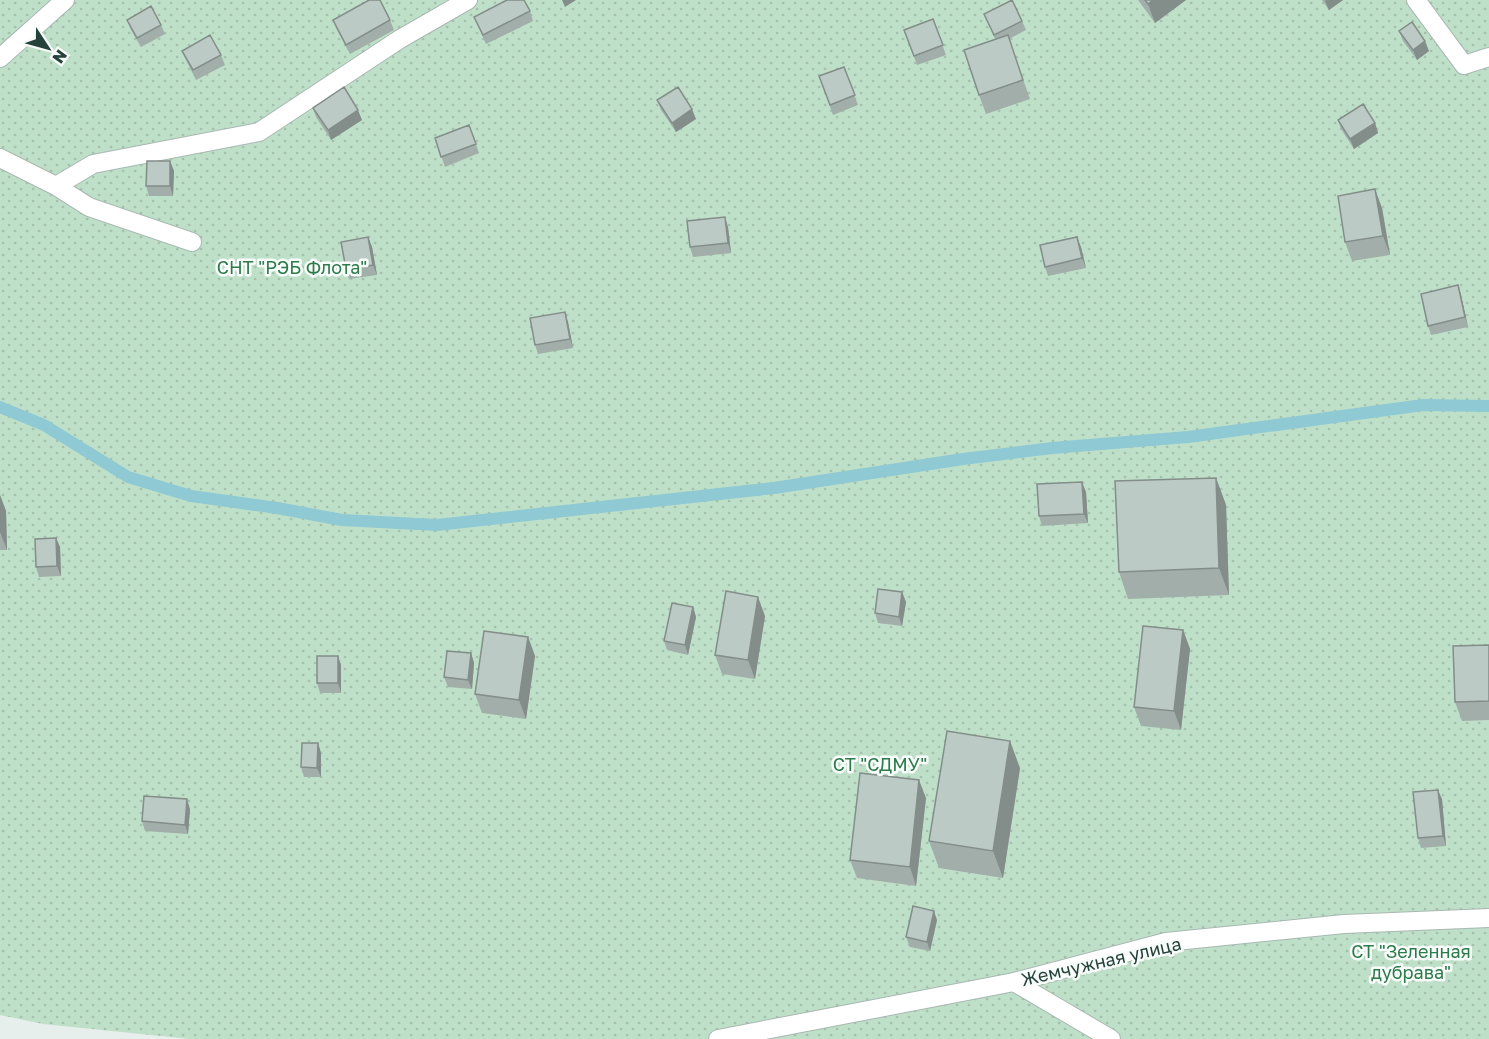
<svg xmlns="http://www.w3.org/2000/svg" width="1489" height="1039" font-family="'Golos Text',sans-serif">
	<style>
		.park { fill: url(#park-dots) }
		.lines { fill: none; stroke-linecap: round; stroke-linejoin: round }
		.stream { stroke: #8ec9d4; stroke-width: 12 }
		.lane-casing { stroke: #a8b8b2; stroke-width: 20 }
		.street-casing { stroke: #a8b8b2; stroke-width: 20 }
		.lane { stroke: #fff; stroke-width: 18 }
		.street { stroke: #fff; stroke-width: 18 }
		.wall { fill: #a1aea9 }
		.shaded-wall { fill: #838d89 }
		.building { fill: #bbcac4; stroke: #838d89; stroke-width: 1.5 }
		.labels { text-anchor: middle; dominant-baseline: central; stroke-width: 5; stroke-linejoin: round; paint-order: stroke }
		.park-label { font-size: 18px; fill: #2d7a4b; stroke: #f7fbf9 }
		.street-label { font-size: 18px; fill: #24423a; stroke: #f7fbf9 }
	</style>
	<defs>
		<pattern id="park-dots" width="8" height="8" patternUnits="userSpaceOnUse" patternTransform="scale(1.5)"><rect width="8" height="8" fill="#bfe0c8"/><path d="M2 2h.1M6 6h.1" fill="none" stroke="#a4c1ad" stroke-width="1.8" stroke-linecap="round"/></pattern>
	</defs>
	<rect width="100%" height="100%" fill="#e6efeb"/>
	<!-- park -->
	<path class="park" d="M0,0H1489V1039H190L43,1024L0,1015Z"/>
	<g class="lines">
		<!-- stream -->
		<path class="stream" d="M0,407L44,425L128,477L191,496L277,508L342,520L437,525L774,488L963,459L1052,448L1188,437L1423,405L1489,406"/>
		<defs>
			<path id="lane" d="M1014,982L1111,1039"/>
			<path id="street" d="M1416,0L1464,65L1489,57
				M0,58L65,0
				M0,158L56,186L93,164L259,132L400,39L468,0
				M56,186L89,207L192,242
				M718,1039L1014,982L1166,942L1344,924L1489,918"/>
		</defs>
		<!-- lane casing -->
		<use href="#lane" class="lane-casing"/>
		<!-- street casing -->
		<use href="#street" class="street-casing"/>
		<!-- lane -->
		<use href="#lane" class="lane"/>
		<!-- street -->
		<use href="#street" class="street"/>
	</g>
	<!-- wall -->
	<path class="wall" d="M1138,0H1186L1155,23Z
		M1322,0H1343L1329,10Z
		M530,11L533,21L486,44L474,17Z
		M984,14L1022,21L1026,30L1009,39L1030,99L986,114L979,95L995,39Z
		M933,19L946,55L917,65L904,30Z
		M127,20L161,25L165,34L141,47L131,30Z
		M333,20H390L394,30L350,54L337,30Z
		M1399,31L1429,51L1417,60L1403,41Z
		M182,51L221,55L225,65L196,80L186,60Z
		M844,67L858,105L833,115L819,76Z
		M657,100L696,119L676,132L661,110Z
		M313,108L362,120L331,140L316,117Z
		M1338,120L1375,123L1378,133L1354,149L1341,129Z
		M469,125L479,153L445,167L435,138Z
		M170,161L174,171L173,196H149L146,186Z
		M1382,208L1390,255L1352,261L1345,242Z
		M728,227L731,253L693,257L690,247Z
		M368,237L372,247L377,275L349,279L346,269Z
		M1081,247L1086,268L1048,276L1045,267Z
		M1458,285L1461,295L1468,327L1431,335L1428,326Z
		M568,322L573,348L538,354L535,345Z
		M1216,478L1226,505L1229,595L1128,599L1119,572Z
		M1086,492L1088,523L1042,526L1039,516Z
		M0,495L6,511L7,550H0Z
		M56,538L60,547L61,576L39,577L36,567Z
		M902,592L906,602L902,626L878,623L875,613Z
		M693,607L696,617L688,655L667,650L664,641Z
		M765,616L755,679L722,674L715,655Z
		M1183,630L1190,649L1181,730L1141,726L1134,707Z
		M528,637L535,656L526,719L482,713L475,694Z
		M1489,645V720L1462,721L1455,702Z
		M471,653L474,663L472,689L448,687L444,677Z
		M338,656L341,665V693H320L317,683Z
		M318,743L321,753V777H304L301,767Z
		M1020,768L1003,878L939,868L929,841Z
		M926,798L916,886L857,878L850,860Z
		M1442,799L1446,846L1421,848L1418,838Z
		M190,809L188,834L145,831L142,821Z
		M937,920L930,951L910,947L906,937Z"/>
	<!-- shaded-wall -->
	<path class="shaded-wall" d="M562,0H576L565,7Z
		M1153,0H1186L1155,23L1148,4Z
		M1326,0H1343L1329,10L1325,1Z
		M1425,41L1429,51L1417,60L1413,50Z
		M692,109L696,119L676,132L672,123Z
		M358,110L362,120L331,140L328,130Z
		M1375,123L1378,133L1354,149L1350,139Z
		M170,161L174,171L173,196L170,186Z
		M1375,189L1382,208L1390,255L1383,236Z
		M725,217L728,227L731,253L728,243Z
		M368,237L372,247L377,275L373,265Z
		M1077,237L1081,247L1086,268L1082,258Z
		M1458,285L1461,295L1468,327L1465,317Z
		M565,312L568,322L573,348L570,339Z
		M1216,478L1226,505L1229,595L1219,568Z
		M1082,482L1086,492L1088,523L1084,514Z
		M0,495L6,511L7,550L0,532Z
		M56,538L60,547L61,576L57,566Z
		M902,592L906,602L902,626L899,617Z
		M758,597L765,616L755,679L748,660Z
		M693,607L696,617L688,655L685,645Z
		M1183,630L1190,649L1181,730L1174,711Z
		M528,637L535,656L526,719L519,700Z
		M471,653L474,663L472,689L468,680Z
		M338,656L341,665V693L338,683Z
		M1010,741L1020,768L1003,878L993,851Z
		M318,743L321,753V777L317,768Z
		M919,780L926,798L916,886L910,867Z
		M1438,790L1442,799L1446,846L1443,836Z
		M187,799L190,809L188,834L185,825Z
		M934,911L937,920L930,951L927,942Z"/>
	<!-- building -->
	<path class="building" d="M369,0H380L390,20L346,45L333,20Z
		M507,0H524L530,11L483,35L474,17Z
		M1012,0L1022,21L994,35L984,14Z
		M1145,0H1153L1148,4Z
		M151,6L161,25L137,38L127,20Z
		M933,19L943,45L914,56L904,30Z
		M1412,22L1425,41L1413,50L1399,31Z
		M210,35L221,55L193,70L182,51Z
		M1008,35L1023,80L979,95L964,50Z
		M844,67L855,95L830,105L819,76Z
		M344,87L358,110L328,130L313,108Z
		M678,87L692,109L672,123L657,100Z
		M1363,104L1375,123L1350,139L1338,120Z
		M469,125L476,144L441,157L435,138Z
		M147,161H170V186H146Z
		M1375,189L1383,236L1345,242L1338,196Z
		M725,217L728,243L690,247L687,221Z
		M368,237L373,265L346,269L341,242Z
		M1077,237L1082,258L1045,267L1040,245Z
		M1458,285L1465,317L1428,326L1421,294Z
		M565,312L570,339L535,345L530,318Z
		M1216,478L1219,568L1119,572L1115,481Z
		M1082,482L1084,514L1039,516L1037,484Z
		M56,538L57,566L36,567L35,539Z
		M878,589L902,592L899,617L875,613Z
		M726,591L758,597L748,660L715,655Z
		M672,603L693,607L685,645L664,641Z
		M1143,626L1183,630L1174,711L1134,707Z
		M484,631L528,637L519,700L475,694Z
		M1489,645V701L1455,702L1453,646Z
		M447,651L471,653L468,680L444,677Z
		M317,656H338V683H317Z
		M947,731L1010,741L993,851L929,841Z
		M302,743H318L317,768L301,767Z
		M860,773L919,780L910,867L850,860Z
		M1438,790L1443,836L1418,838L1413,792Z
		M144,796L187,799L185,825L142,821Z
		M913,906L934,911L927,942L906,937Z"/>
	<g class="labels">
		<!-- park labels -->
		<g class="park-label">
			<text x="292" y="267">СНТ "РЭБ Флота"</text>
			<text x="880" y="764">СТ "СДМУ"</text>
			<text x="1411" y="951">СТ "Зеленная<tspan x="1411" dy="21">дубрава"</tspan></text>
		</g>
		<!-- street labels -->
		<g class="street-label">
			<text transform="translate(1101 961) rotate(-13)">Жемчужная улица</text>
		</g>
	</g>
	<!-- north arrow -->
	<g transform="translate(48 48) rotate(126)" stroke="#f7fbf9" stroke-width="4.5" paint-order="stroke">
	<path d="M0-4.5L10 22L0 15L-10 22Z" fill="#24423a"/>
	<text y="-9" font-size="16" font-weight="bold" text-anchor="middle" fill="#24423a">N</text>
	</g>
</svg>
